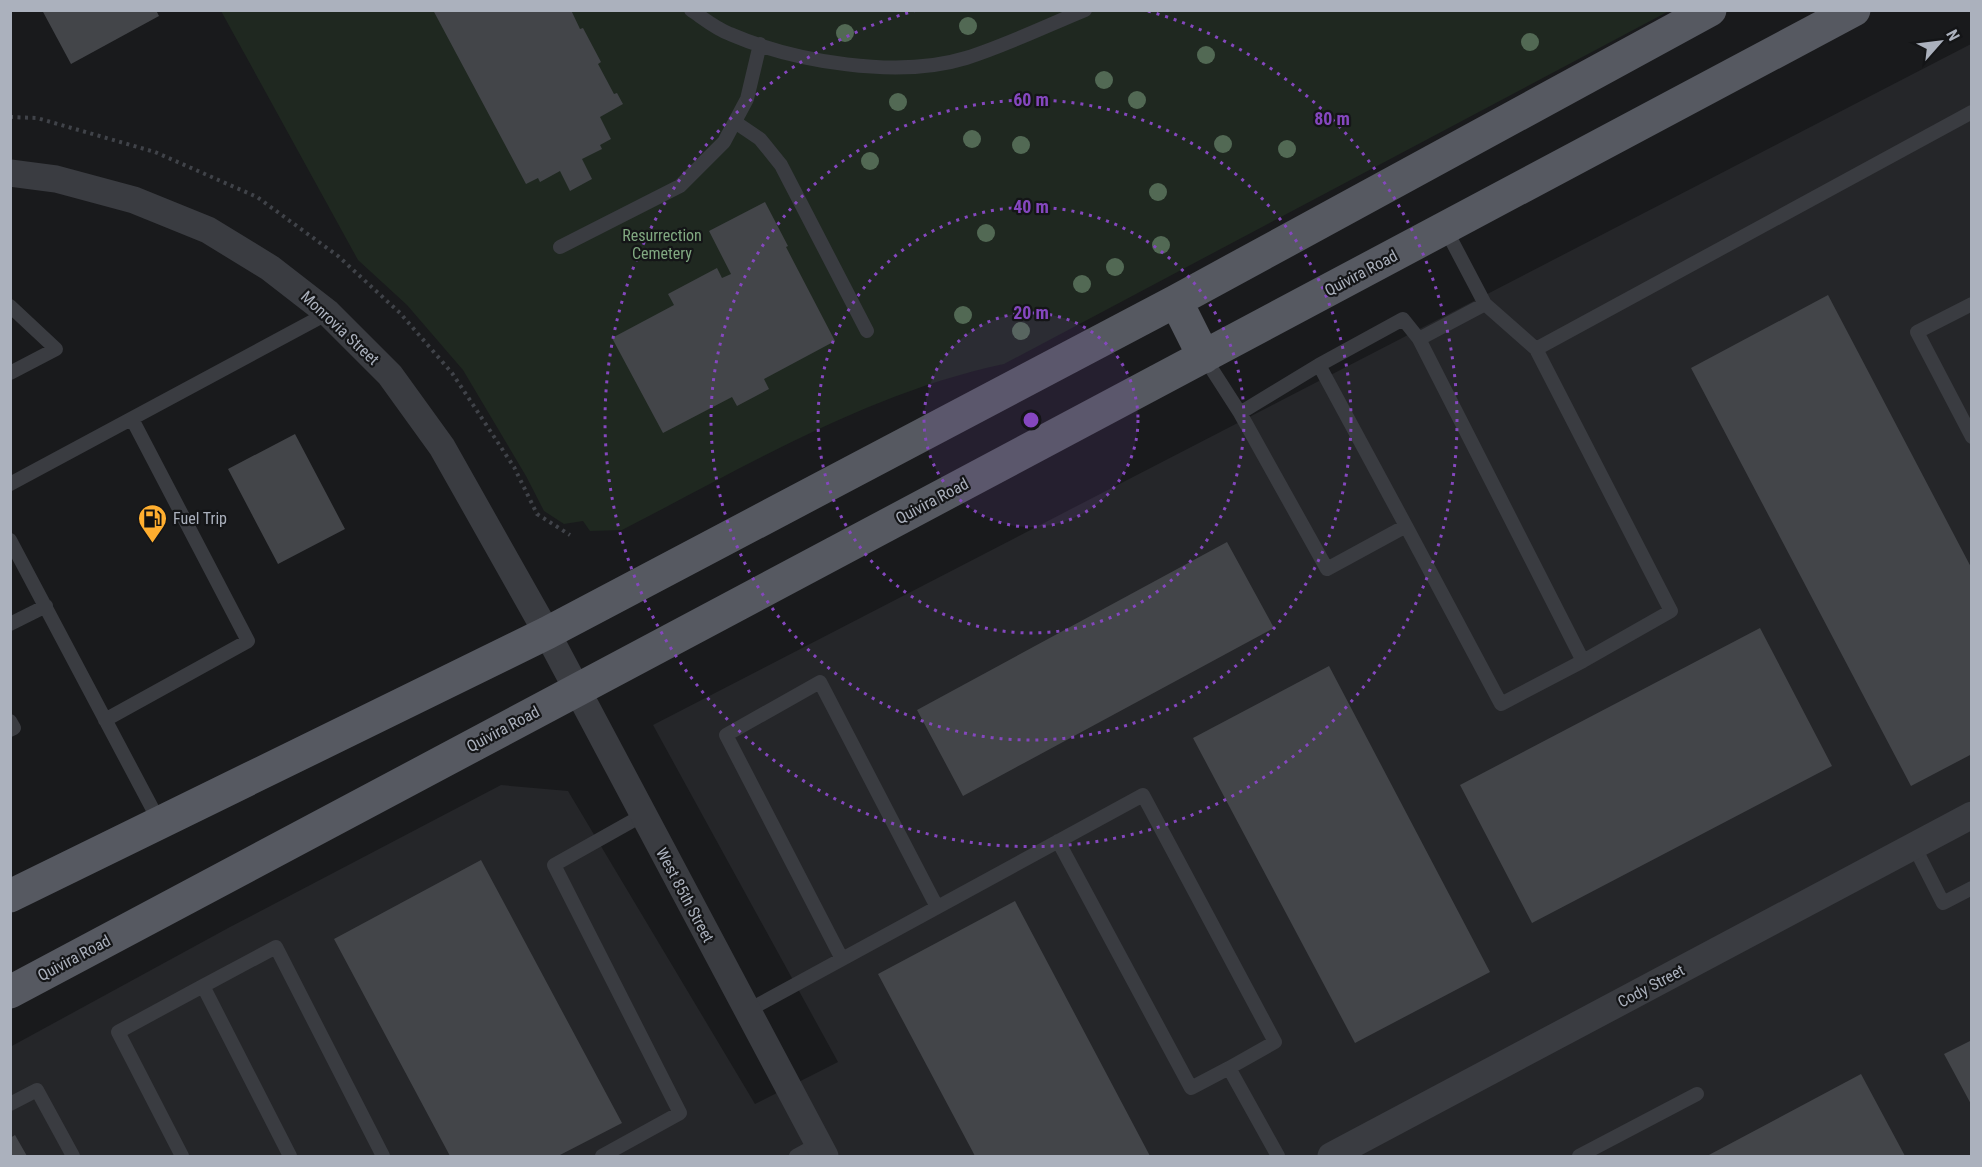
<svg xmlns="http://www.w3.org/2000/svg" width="1982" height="1167" font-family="'Roboto Condensed',sans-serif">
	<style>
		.built { fill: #252629 }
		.green { fill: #1f2820 }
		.building { fill: #434549 }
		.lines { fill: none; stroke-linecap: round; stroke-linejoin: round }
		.path { stroke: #404349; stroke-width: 4; stroke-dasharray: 3 4.5; stroke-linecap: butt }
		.lane { stroke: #3a3c41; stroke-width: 14 }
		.street { stroke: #3a3c41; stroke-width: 27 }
		.primary { stroke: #565961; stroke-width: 33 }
		.tree { fill: #526954 }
		.ring { fill: none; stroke: #8547bf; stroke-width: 3; stroke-dasharray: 3 6 }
		.labels { text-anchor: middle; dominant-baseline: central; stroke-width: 4.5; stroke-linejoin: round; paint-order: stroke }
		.park-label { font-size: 16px; fill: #81a981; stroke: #141517 }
		.street-label { font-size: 16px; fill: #abb1bd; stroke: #141517 }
		.poi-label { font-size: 16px; fill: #abb1bd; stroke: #141517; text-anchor: start }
		.centre { fill: #8547bf; stroke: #141517; stroke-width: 3 }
		.ring-label { font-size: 18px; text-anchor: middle; font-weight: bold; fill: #8547bf; stroke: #141517; stroke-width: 4.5; stroke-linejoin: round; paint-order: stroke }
	</style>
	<rect width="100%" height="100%" fill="#191a1c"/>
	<!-- built -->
	<path class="built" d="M1971,44V1156H11L10,1047L230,927L501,785L568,791L755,1104L838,1062L653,725Z"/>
	<!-- green -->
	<path class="green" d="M221,11H1669L1004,364C867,393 745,467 622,530L590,531L583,521L564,524L544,511L526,476L463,370L407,305L358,260Z"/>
	<!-- building -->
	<path class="building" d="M42,10H156L159,16L71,64Z
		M433,10H571L580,29L583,28L601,62L598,64L614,94L617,93L623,104L600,117L611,139L600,145L602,149L582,159L592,179L570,191L560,171L540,182L538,178L526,184Z
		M765,202L788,246L786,247L835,341L764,379L769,389L737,406L732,397L663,433L612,338L674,305L668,294L717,268L722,278L731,274L709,231Z
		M1828,295L1972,569V754L1911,786L1691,368Z
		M295,434L345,529L278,564L228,469Z
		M1227,542L1274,628L963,796L917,710Z
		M1760,628L1832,766L1532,923L1460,785Z
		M1329,666L1490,972L1355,1043L1193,738Z
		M481,860L622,1123L558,1156H450L334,939Z
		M1015,901L1150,1156H975L878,974Z
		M1972,1040V1106L1944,1054Z
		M1861,1074L1905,1156H1707Z
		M15,1135L27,1156H10V1138Z"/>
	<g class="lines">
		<!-- path -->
		<path class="path" d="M10,117L37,118L155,152L257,197L338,256L400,313L452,373L514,467L537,514L570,535"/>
		<!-- lane -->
		<path class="lane" d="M691,10C703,18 716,29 730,34C795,62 898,79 966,58C1007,45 1046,26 1085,10
			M735,122L760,139L781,165L867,331
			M560,247L680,186L724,142L747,99L760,44
			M1972,304L1917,332L1972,437
			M10,306L56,349L10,373
			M1419,339L1485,304
			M1536,349L1972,112
			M1204,357L1240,413L1327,569L1406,526L1319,365
			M1240,413L1319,365L1403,319L1419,339L1583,661L1671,611L1536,349L1485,304L1445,228
			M10,484L328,313
			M1406,526L1501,704L1583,661
			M10,540L160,823
			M10,624L46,606
			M105,720L248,641L132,419
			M10,721L14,728L10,730
			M1058,841L1191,1088L1229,1068
			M1914,846L1943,903L1972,888
			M842,959L726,735L820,682L937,907
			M203,986L276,947L383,1156
			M747,1011L1143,795L1275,1042L1229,1068L1278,1156
			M10,1104L37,1090L73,1156
			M182,1156L118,1032L203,986L290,1156
			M602,1156L680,1113L554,865L643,815
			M796,1156L818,1144
			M1579,1156L1697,1094"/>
		<!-- street -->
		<path class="street" d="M10,173L56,179L134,200L208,230L270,268L328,313L390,375L442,447L547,633L825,1156
			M1331,1156L1972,815"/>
		<!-- primary -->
		<path class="primary" d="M1176,301L1204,357
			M10,896L547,633L1176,301L1710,10
			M10,992L1854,10"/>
	</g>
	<!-- trees -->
	<g class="tree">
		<circle cx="968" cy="26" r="9"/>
		<circle cx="845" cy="33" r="9"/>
		<circle cx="1530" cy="42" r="9"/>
		<circle cx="1206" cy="55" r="9"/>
		<circle cx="1104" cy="80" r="9"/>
		<circle cx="1137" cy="100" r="9"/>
		<circle cx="898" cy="102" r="9"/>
		<circle cx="972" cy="139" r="9"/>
		<circle cx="1223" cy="144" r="9"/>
		<circle cx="1021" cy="145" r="9"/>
		<circle cx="1287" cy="149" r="9"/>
		<circle cx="870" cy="161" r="9"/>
		<circle cx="1158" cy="192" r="9"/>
		<circle cx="986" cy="233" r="9"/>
		<circle cx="1161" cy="245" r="9"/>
		<circle cx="1115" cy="267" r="9"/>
		<circle cx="1082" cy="284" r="9"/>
		<circle cx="963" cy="315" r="9"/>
		<circle cx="1021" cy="331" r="9"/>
	</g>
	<!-- distance rings -->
	<circle cx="1031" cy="420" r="107" fill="#8547bf" fill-opacity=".12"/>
	<g class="ring">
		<circle cx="1031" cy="420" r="107"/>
		<circle cx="1031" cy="420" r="213"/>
		<circle cx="1031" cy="420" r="320"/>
		<path d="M1148 11A426 426 0 1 1 914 11"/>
	</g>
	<!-- icons -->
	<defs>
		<symbol id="fuel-pin" viewBox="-11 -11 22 30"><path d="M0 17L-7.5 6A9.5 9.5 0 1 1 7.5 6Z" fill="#ffae2f" stroke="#141517"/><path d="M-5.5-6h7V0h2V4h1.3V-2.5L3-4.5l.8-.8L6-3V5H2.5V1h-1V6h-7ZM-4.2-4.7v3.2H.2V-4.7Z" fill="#111"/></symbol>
	</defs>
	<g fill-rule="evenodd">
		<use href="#fuel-pin" x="136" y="502" width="33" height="45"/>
	</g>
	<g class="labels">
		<!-- park labels -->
		<g class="park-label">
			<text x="662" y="235">Resurrection<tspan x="662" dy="18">Cemetery</tspan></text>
		</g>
		<!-- street labels -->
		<g class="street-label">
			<text transform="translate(1361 273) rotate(-28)">Quivira Road</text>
			<text transform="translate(340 328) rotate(43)">Monrovia Street</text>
			<text transform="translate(932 501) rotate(-28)">Quivira Road</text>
			<text transform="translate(503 729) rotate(-28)">Quivira Road</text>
			<text transform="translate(685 895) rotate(62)">West 85th Street</text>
			<text transform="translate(74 958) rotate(-28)">Quivira Road</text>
			<text transform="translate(1651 986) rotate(-28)">Cody Street</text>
		</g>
		<!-- poi labels -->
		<g class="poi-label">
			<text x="173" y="518">Fuel Trip</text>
		</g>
	</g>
	<circle cx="1031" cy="420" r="9" class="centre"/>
	<g class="ring-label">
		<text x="1031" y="106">60 m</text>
		<text x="1332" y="125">80 m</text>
		<text x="1031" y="213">40 m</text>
		<text x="1031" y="319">20 m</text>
	</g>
	<!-- border -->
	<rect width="1982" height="1167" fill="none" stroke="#abb1bd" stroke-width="24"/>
	<!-- north arrow -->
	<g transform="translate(1940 42) rotate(62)" stroke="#141517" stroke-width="4.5" paint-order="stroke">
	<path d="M0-4.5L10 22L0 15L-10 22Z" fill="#abb1bd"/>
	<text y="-9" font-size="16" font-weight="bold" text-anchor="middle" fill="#abb1bd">N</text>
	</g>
</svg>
